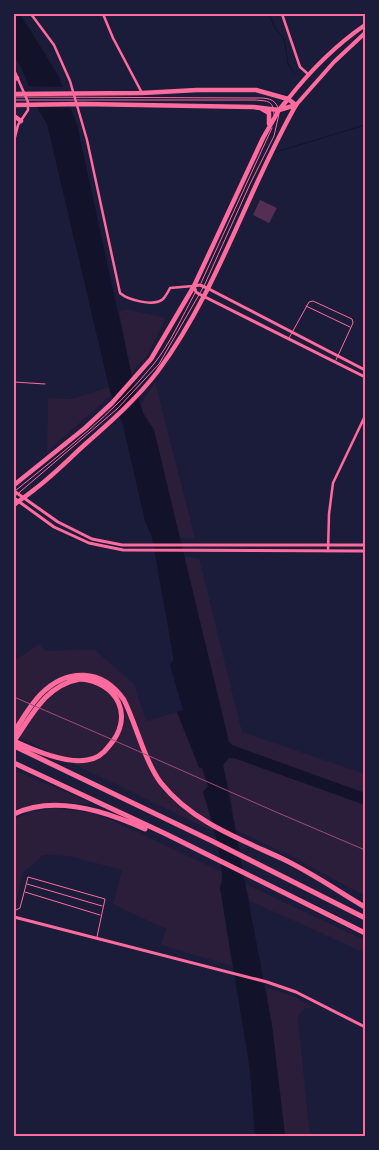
<svg xmlns="http://www.w3.org/2000/svg" width="379" height="1150" font-family="'Noto Serif',serif">
	<style>
		.green { fill: #2a1e3b }
		.water { fill: #12122b }
		.pier { fill: #1b1b3a }
		.lines { fill: none; stroke-linecap: round; stroke-linejoin: round }
		.stream { stroke: #12122b; stroke-width: 1 }
		.building { fill: #542f53 }
		.service { stroke: #ff6b9d; stroke-width: 1 }
		.minor { stroke: #ff6b9d; stroke-width: 2.5 }
		.tertiary { stroke: #ff6b9d; stroke-width: 3 }
		.secondary { stroke: #ff6b9d; stroke-width: 4 }
		.primary { stroke: #ff6b9d; stroke-width: 4.5 }
		.motorway { stroke: #ff6b9d; stroke-width: 5 }
		.rail { stroke: #a44b75; stroke-width: 1 }
		.neatline { fill: none; stroke: #ff6b9d; stroke-width: 2 }
	</style>
	<rect width="100%" height="100%" fill="#1b1b3a"/>
	<!-- green -->
	<path class="green" d="M126,309L166,318L147,356L131,373L119,311Z
		M155,382L195,538H179L154,430L143,413L141,404Z
		M109,387L111,395L47,452L48,398L72,399Z
		M184,557L199,558L242,732L365,774V896L295,858L236,830L231,799L216,733L226,730Z
		M39,644L44,650L48,651L94,649L134,684L146,721L177,712L199,767L202,768L208,786L203,792L214,832L14,735V661Z
		M14,770L89,802L87,804C62,801 39,802 14,810Z
		M55,808L93,813L120,824L222,872L223,882L220,887L232,966L161,945L166,929L113,904L122,870L68,856L43,855L22,874L16,907H14V819L31,812Z
		M245,884L365,940V953L250,901Z
		M266,987L295,997L313,1007C303,1008 300,1010 298,1020L310,1136H285L272,1026Z"/>
	<!-- water -->
	<path class="water" d="M14,14H20L58,75L77,125L133,381L143,413L154,430L229,742L232,745L365,793V805L234,758H229L223,765L272,1026L285,1136H255L250,1070L220,887C228,872 209,809 203,792L208,786L202,768L199,767L177,712L183,710L170,665L173,661V655L152,537L145,521L123,425L110,391L47,124L38,109L22,69L14,56Z"/>
	<!-- pier -->
	<path class="pier" d="M26,86L66,87L74,108L34,107Z"/>
	<g class="lines">
		<!-- stream -->
		<path class="stream" d="M269,14L275,28L284,39L288,64L294,73
			M276,152L365,125"/>
	</g>
	<!-- building -->
	<path class="building" d="M260,200L277,208L269,223L253,215Z"/>
	<g class="lines">
		<!-- service -->
		<path class="service" d="M14,97L257,98C266,98 275,98 278,108
			M14,100H254C268,101 274,100 274,116
			M201,283L272,128
			M306,306L350,327
			M289,338L309,302L313,301L352,319L353,323L336,360
			M14,382L45,384
			M15,491C63,452 113,414 153,365C170,344 182,317 195,293
			M14,497L117,409L159,364L204,286L250,184L274,136L279,114
			M27,884L102,906
			M25,892L100,915
			M14,911L20,908L28,877L105,899L97,937"/>
		<!-- minor -->
		<path class="minor" d="M31,14L54,45L70,81L87,140L120,293C128,300 154,307 163,299C166,296 168,292 170,288L193,286
			M103,14L113,38L142,93
			M282,14L300,67L308,74
			M14,70L28,102V110L18,125L14,141
			M328,551L329,514L333,483L365,416"/>
		<!-- tertiary -->
		<path class="tertiary" d="M365,370L207,288L200,285L194,286L196,292L199,294L365,377
			M14,491L58,522L92,539L122,545H365
			M14,498L54,527L89,543L123,550L365,551
			M14,917L267,982L296,992L365,1027"/>
		<!-- secondary -->
		<path class="secondary" d="M288,99C310,71 336,45 365,25
			M296,105L334,62L365,33"/>
		<!-- primary -->
		<path class="primary" d="M14,79L17,78
			M14,94L142,93L197,90H256L288,99L296,105
			M14,105L83,104L253,107L279,110L296,105
			M262,109L269,113V124
			M14,116L21,121
			M14,485L85,428L112,403L151,359L194,286L263,138L279,110L288,99
			M14,505C21,499 28,495 35,489C51,477 66,462 81,448C108,424 136,400 158,371C218,290 247,191 296,105"/>
		<!-- motorway -->
		<path class="motorway" d="M80,679C118,682 135,717 109,746C104,753 96,759 87,760C65,764 33,750 14,741C32,715 46,685 80,679Z
			M14,732C22,720 30,705 41,694C67,668 102,668 124,700C136,724 145,762 161,783C192,822 240,839 283,859C312,873 338,891 365,907
			M14,746L212,841L365,918
			M14,763L166,834L365,933
			M14,814C55,794 106,811 145,829"/>
		<!-- rail -->
		<path class="rail" d="M14,697C132,747 247,801 365,850"/>
	</g>
	<!-- border -->
	<rect width="379" height="1150" fill="none" stroke="#1b1b3a" stroke-width="30"/>
	<rect x="15" y="15" width="349" height="1120" class="neatline"/>
</svg>
